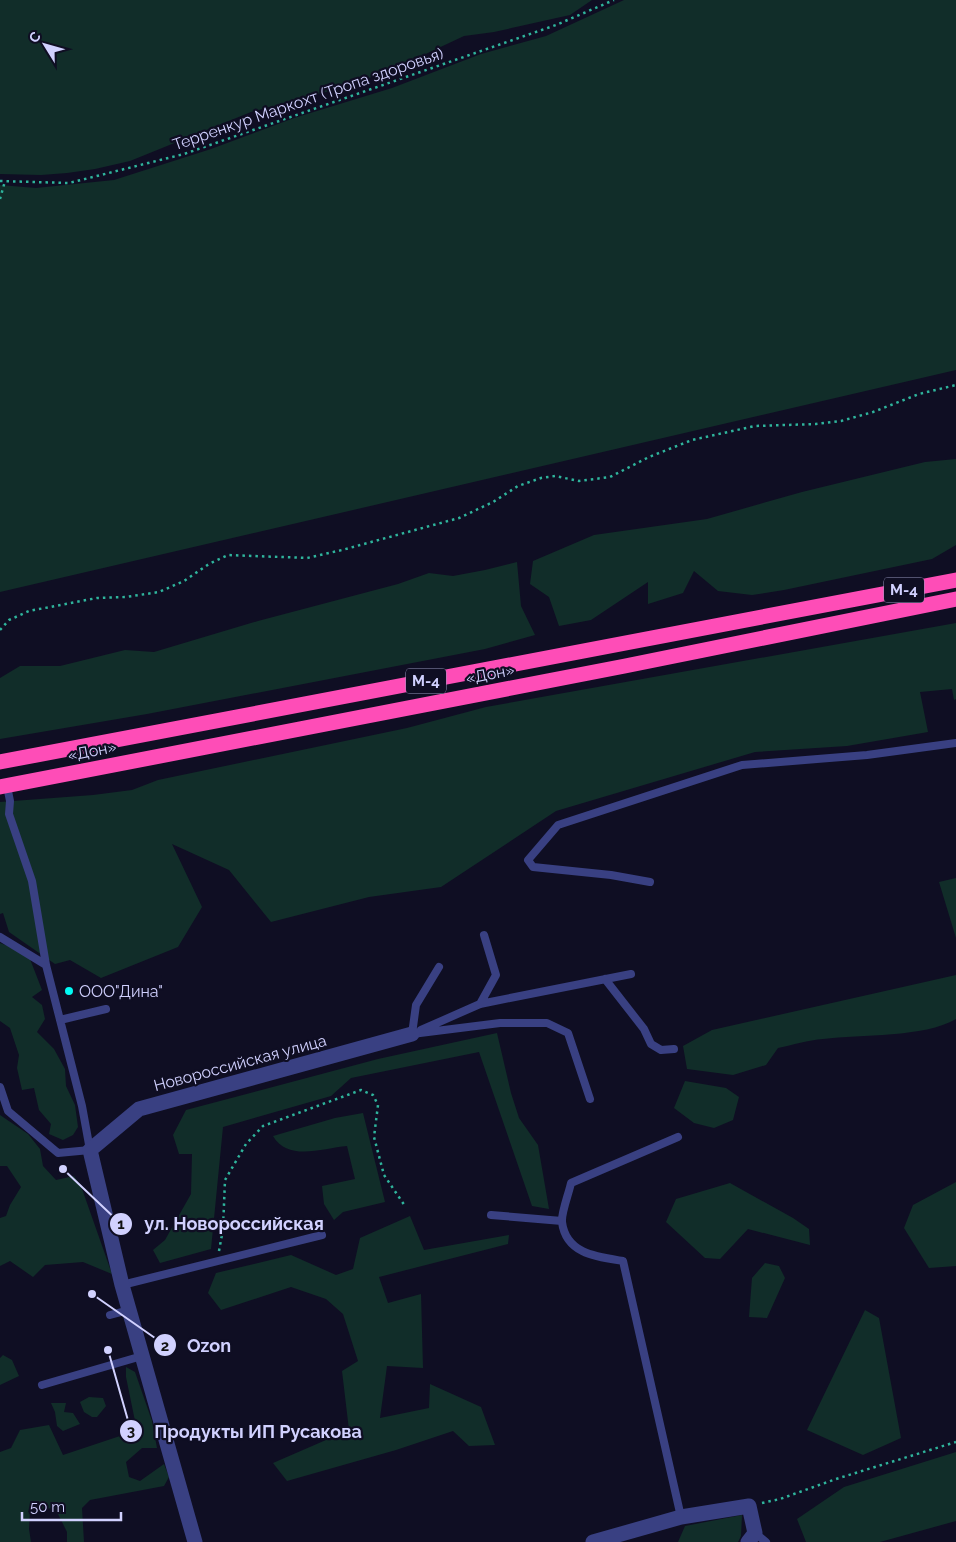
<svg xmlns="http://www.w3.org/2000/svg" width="956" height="1542" font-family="Raleway,sans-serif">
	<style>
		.green { fill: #112d29 }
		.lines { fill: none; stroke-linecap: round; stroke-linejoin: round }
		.path { stroke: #2fb49c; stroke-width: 2.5; stroke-dasharray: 2.5 4; stroke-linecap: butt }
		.lane { stroke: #394082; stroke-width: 8 }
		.street { stroke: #394082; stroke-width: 15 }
		.highway { stroke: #fe4db7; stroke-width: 15 }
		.poi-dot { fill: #02faf4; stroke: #0f0e23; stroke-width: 2 }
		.labels { text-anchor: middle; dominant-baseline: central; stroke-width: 4.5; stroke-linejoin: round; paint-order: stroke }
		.shield { fill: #0f0e23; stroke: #9796bd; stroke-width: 1 }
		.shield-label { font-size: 15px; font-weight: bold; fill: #d1d1ff }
		.street-label { font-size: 16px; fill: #d1d1ff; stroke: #0f0e23 }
		.poi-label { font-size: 16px; fill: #d1d1ff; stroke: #0f0e23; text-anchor: start }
		.leader { fill: none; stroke: #d1d1ff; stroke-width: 2 }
		.callout-dot { fill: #d1d1ff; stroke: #0f0e23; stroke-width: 2 }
		.mark-label { font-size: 15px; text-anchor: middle; font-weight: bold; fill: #111 }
		.callout-label { font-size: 18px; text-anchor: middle; font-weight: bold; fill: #d1d1ff; stroke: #0f0e23; stroke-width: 4.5; stroke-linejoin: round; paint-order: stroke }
	</style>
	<rect width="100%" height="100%" fill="#0f0e23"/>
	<!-- green -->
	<path class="green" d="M0,0H592L570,15L494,32L464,36L400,66L369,78L341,88L251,112L130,161L95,169L67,173L41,175L0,174Z
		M624,0H956V370L0,592V185L36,188L114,180L211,149L294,118L392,88L481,54L546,36Z
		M956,459V545L932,559L784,590L752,595L718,591L694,571L683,593L648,604V582L591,620L559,626L549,597L530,584L533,561L594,535L707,519L802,492L925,462Z
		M517,562L521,606L535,635L485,649L147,714L0,739V678L20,666H60L125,650L154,652L258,621L398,584L429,573L453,576L485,570Z
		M956,623V699L954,700L952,689L920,692L928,732L847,746L755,752L556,811L441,887L369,897L271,922L229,870L172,844L202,907L178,947L101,978L70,960L55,964L9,932L3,913L0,914V802L93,795L132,790L158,780L407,728L486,707Z
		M956,878V938L939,882Z
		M0,943L8,946L30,959L42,990L32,997L42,1005L45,1019L37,1032L54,1049L65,1069L66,1086L75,1105L78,1127L73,1135L63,1140L49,1134L51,1124L39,1110L34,1088L22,1090L17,1068L19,1055L10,1028L0,1021Z
		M956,975V1019C924,1038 861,1034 823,1039C808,1040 793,1045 778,1048L766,1065L733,1075L687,1069L683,1046L712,1030Z
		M497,1033L511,1093L519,1118L538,1145L549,1209L532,1206L479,1052L351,1078L331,1096L223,1127L211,1249L160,1263L153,1250L165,1240L191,1194L192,1154H179L173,1135L186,1110L378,1059Z
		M685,1081L726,1088L739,1097L733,1120L714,1128L694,1123L674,1108Z
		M363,1113L385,1202L343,1212L334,1220L324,1204L322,1186L355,1179L347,1146C323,1148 288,1162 273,1136L335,1118Z
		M0,1115L28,1134L40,1149L43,1166L56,1180L74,1176L81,1186L112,1274L83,1262L45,1265L33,1277L10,1261L0,1266V1218L6,1216L10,1205L21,1187L7,1166H0Z
		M956,1182V1266L929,1268L904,1228L913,1205Z
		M730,1183L793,1218L809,1229L810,1245L748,1229L720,1259L705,1258L666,1222L676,1199Z
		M410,1216L424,1250L509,1235L508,1244L379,1277L388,1303L421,1294L423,1368L387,1366L380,1418L429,1408L430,1384L481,1407L495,1445L469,1446L453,1431L396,1450L287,1481L273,1463L349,1430L342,1371L358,1361L343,1314L326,1299L291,1287L221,1310L208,1293L216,1273L291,1255L336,1275L353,1269L360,1238Z
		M765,1263L779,1266L785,1278L767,1318L749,1317L752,1278Z
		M865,1310L879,1318L901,1438L863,1455L807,1430Z
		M3,1355L12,1360L19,1376L0,1385V1358Z
		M126,1367L135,1372L152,1421L157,1448H142L126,1462L129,1477L140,1481L164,1464L169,1477L164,1486L90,1500L82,1508L84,1542H67V1532L55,1508L30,1510L29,1529L31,1542H0V1452L11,1448L20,1430L49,1425L63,1455L123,1435L135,1421L126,1377Z
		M89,1397L103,1398L106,1406L97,1417H92L84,1412L80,1402Z
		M51,1403H66L64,1412L73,1413L80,1424L63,1431L57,1426L55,1412Z
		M956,1452V1521L880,1542H806L797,1519L844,1487Z
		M742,1515L741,1536L738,1542H678L685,1526Z"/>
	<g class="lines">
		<!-- path -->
		<path class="path" d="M0,181L69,183L184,154L556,25L614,0
			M0,199L5,181
			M0,630L9,620L29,611L97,598L126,597L159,592L184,581L209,564L228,555L307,558L342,550L459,518L493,502L518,486L541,478L555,476L579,481L610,477L649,457L692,440L755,426L816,424L841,421L873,412L919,394L956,385
			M219,1251L223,1229L225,1180L246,1144L263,1126L361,1090L373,1095L378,1105L374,1137L384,1175L405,1206
			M762,1503L780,1499L836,1479L956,1442"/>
		<!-- lane -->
		<path class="lane" d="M650,882L611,875L533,867L528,860L558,825L742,765L867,755L956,743
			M0,937L46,965
			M605,979L644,1029L651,1044L661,1050L674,1049
			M480,1004L496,975L484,935
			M60,1020L106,1009
			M421,1030L480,1004L631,974
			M412,1034L500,1023H547L568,1033L590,1099
			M412,1034L416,1005L439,967
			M0,1087L8,1111L58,1153L90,1150L82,1106L46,965L32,881L9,814L10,801L7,786
			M678,1137L571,1183C569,1193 561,1213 562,1222C566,1254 597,1257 623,1261L681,1517
			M491,1215L562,1221
			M122,1285L322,1235
			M110,1315L129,1310
			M42,1385L142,1356
			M755,1533L766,1542"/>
		<!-- street -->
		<path class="street" d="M195,1542L122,1285L90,1150L139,1109L412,1034
			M593,1542L681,1517L749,1506L755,1533L748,1542"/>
		<!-- highway -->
		<path class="highway" d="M0,762L956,580
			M0,787L625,666L956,599"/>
	</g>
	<!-- markers -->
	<circle class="poi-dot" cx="69" cy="991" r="5"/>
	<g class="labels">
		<!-- shield labels -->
		<g class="shield">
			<rect x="884" y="577.5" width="40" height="25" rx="4"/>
			<rect x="406" y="668.5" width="40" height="25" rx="4"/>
		</g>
		<g class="shield-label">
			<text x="904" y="590">М-4</text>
			<text x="426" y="681">М-4</text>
		</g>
		<!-- street labels -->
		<g class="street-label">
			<text transform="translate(308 99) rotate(-19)">Терренкур Маркохт (Тропа здоровья)</text>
			<text transform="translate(490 674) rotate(-11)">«Дон»</text>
			<text transform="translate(92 751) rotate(-11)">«Дон»</text>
			<text transform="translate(240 1063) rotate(-15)">Новороссийская улица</text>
		</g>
		<!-- poi labels -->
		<g class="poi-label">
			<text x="79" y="991">ООО"Дина"</text>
		</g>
	</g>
	<!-- callouts -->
	<path class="leader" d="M63 1169L121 1224M92 1294L165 1345M108 1350L131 1431"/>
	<g class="callout-dot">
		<circle cx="63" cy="1169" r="5"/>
		<circle cx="92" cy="1294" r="5"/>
		<circle cx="108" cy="1350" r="5"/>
		<circle cx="121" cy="1224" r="12"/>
		<circle cx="165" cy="1345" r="12"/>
		<circle cx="131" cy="1431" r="12"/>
	</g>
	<g class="mark-label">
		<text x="121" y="1229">1</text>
		<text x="165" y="1351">2</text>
		<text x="131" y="1436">3</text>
	</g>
	<g class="callout-label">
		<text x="234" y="1230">ул. Новороссийская</text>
		<text x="209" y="1352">Ozon</text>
		<text x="258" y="1438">Продукты ИП Русакова</text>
	</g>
	<!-- north arrow -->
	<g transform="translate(45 45) rotate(307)" stroke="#0f0e23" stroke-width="4" paint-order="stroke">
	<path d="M0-4L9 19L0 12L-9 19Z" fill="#d1d1ff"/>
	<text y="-8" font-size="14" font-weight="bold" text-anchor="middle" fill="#d1d1ff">С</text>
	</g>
	<!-- scale -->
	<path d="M22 1512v8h99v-8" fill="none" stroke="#d1d1ff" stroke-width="2.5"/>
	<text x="30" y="1512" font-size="15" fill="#d1d1ff" stroke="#0f0e23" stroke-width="4" paint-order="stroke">50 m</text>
</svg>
